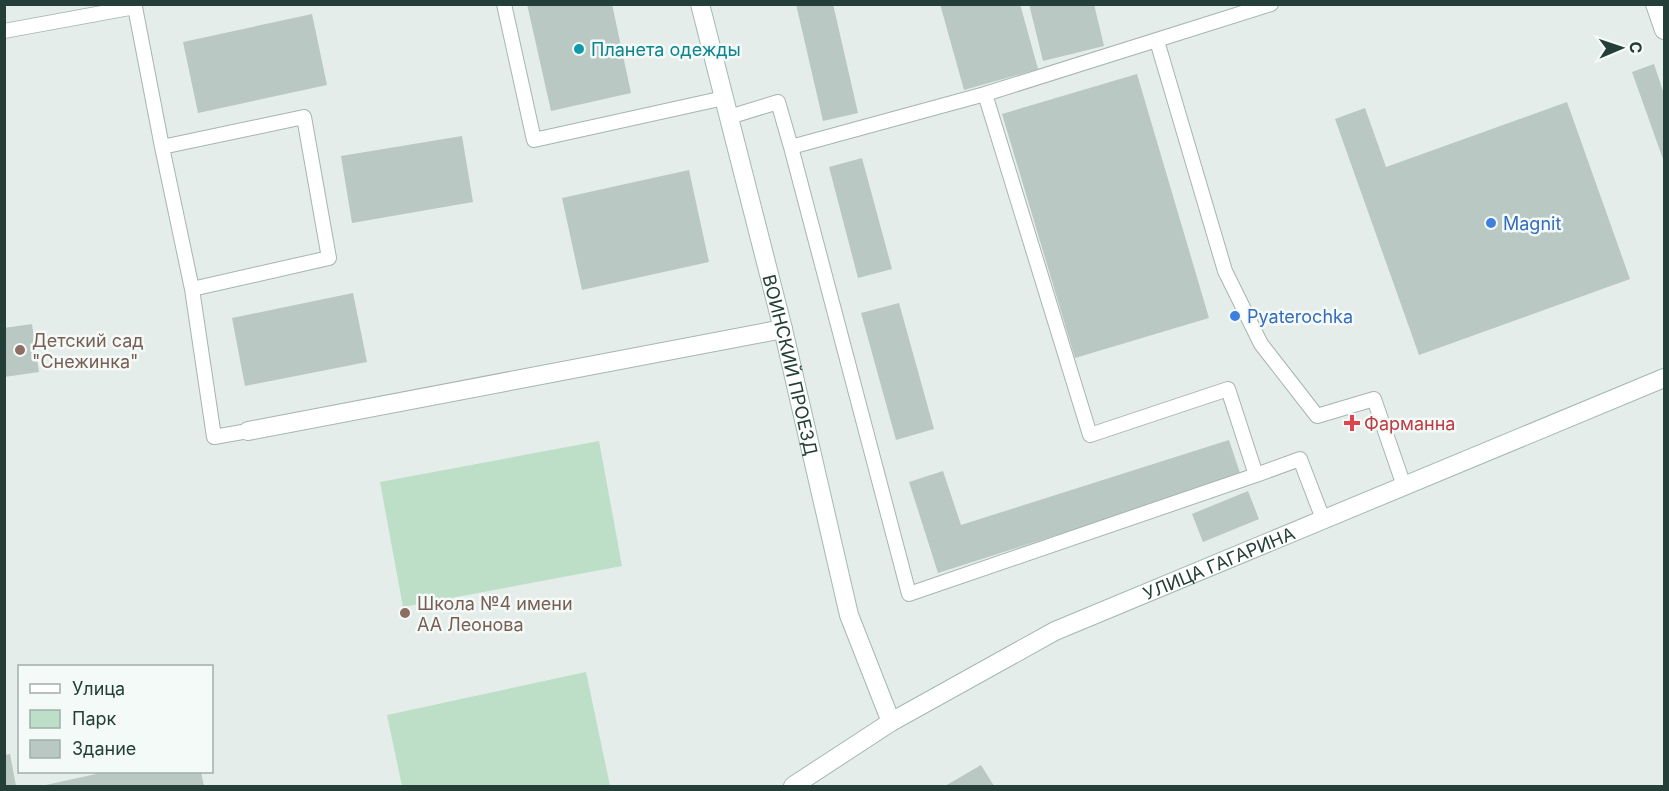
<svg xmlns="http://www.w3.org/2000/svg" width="1669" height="791" font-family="Inter,sans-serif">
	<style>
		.green { fill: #bddec7 }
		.building { fill: #b9c8c2 }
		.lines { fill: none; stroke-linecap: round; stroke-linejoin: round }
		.lane-casing { stroke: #a6b5b0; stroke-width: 16 }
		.street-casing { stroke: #a6b5b0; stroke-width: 20 }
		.secondary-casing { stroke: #a2b9b1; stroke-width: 20 }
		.lane { stroke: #fff; stroke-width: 14 }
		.street { stroke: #fff; stroke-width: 18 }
		.secondary { stroke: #fff; stroke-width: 18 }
		.culture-dot { fill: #0f9aa8; stroke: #f4faf7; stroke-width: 2 }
		.shop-dot { fill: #3f7fe0; stroke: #f4faf7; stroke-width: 2 }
		.education-dot { fill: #8d6e63; stroke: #f4faf7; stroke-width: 2 }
		.health-dot { fill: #e0444e; stroke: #f4faf7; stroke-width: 2 }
		.labels { text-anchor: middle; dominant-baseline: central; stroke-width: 5; stroke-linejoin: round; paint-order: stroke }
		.culture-label { font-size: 18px; fill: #0d838f; stroke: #f4faf7; text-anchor: start }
		.shop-label { font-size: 18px; fill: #366cbe; stroke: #f4faf7; text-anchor: start }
		.education-label { font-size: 18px; fill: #785e54; stroke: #f4faf7; text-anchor: start }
		.street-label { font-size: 18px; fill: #233f38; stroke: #f4faf7 }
		.health-label { font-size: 18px; fill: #be3a42; stroke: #f4faf7; text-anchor: start }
	</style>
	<rect width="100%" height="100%" fill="#e4ede9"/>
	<!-- green -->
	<path class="green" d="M599,441L622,566L403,607L380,482Z
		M586,672L610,786H402L387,715Z"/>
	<!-- building -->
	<path class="building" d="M527,4H612L631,93L551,111Z
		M796,4H833L858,113L823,121Z
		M940,4H1020L1038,69L964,90Z
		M1029,4H1094L1104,46L1043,61Z
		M312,14L327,85L198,113L183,42Z
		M1654,64L1664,94V162L1632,72Z
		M1137,74L1209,318L1075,358L1002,114Z
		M1567,102L1630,279L1419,355L1335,119L1365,108L1386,167Z
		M462,136L473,202L352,223L341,156Z
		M862,158L892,269L858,278L829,167Z
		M689,170L709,262L582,290L562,198Z
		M353,293L367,362L245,386L232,318Z
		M899,303L934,429L896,440L861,313Z
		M32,324L39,372L4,377V328Z
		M1229,440L1241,476L938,573L909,482L943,471L961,525Z
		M1248,491L1259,519L1203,542L1192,514Z
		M10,754L16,786H4V755Z
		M981,765L994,786H945Z
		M96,772H201L204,786H41L96,774Z"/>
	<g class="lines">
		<defs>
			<path id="lane" d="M504,4L534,140L724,98
				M4,31L135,7L162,147L192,289L214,437L248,431
				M1157,41L1225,271L1261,344L1317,416L1374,399L1404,486
				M985,94L1090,435L1228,389L1256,475L1300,459L1323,519
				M729,117L778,102L791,147
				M162,147L304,117L329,258L192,289
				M1256,475L909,594L791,147L985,94L1271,4"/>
			<path id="street" d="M1655,4L1664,30
				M248,431L783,329"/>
			<g id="secondary">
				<path id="s1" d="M700,4L783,329L849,615L891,722"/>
				<path id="s2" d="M793,786L891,722L1055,631L1664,378"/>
			</g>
		</defs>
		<!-- lane casing -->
		<use href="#lane" class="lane-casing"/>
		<!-- street casing -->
		<use href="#street" class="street-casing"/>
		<!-- secondary casing -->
		<use href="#secondary" class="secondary-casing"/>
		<!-- lane -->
		<use href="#lane" class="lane"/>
		<!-- street -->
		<use href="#street" class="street"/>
		<!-- secondary -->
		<use href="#secondary" class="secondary"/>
	</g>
	<!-- markers -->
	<circle class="culture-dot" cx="579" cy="49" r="6"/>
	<g class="shop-dot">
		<circle cx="1491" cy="223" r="6"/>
		<circle cx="1235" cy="316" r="6"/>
	</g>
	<g class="education-dot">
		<circle cx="20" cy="350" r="6"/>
		<circle cx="405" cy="613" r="6"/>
	</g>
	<path class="health-dot" d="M1349 414h6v6h6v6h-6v6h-6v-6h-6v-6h6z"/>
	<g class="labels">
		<!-- culture labels -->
		<g class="culture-label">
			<text x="591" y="49">Планета одежды</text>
		</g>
		<!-- shop labels -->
		<g class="shop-label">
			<text x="1503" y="223">Magnit</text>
			<text x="1247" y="316">Pyaterochka</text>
		</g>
		<!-- education labels -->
		<g class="education-label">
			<text x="32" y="340">Детский сад<tspan x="32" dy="21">"Снежинка"</tspan></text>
			<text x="417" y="603">Школа №4 имени<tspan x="417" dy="21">АА Леонова</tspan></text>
		</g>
		<!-- street labels -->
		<g class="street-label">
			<text stroke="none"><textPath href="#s1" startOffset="372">ВОИНСКИЙ ПРОЕЗД</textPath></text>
			<text stroke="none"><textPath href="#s2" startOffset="482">УЛИЦА ГАГАРИНА</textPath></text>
		</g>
		<!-- health labels -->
		<g class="health-label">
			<text x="1364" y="423">Фарманна</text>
		</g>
	</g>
	<!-- border -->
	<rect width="1669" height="791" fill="none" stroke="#233f38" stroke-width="12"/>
	<!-- legend -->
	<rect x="18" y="665" width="195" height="108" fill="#f4faf7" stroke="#a0afab" stroke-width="1.5"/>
	<rect x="30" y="684" width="30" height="9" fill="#ffffff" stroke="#a0afab" stroke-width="1.5"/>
	<text x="72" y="695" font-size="18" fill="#233f38">Улица</text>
	<rect x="30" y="710" width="30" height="18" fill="#bddec7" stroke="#a0afab" stroke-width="1.5"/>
	<text x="72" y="725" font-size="18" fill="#233f38">Парк</text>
	<rect x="30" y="740" width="30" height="18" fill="#b9c8c2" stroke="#a0afab" stroke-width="1.5"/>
	<text x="72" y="755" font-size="18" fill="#233f38">Здание</text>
	<!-- north arrow -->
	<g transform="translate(1621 48) rotate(88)" stroke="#f4faf7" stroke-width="4.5" paint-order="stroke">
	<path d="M0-4.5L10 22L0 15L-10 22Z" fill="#233f38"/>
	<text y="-9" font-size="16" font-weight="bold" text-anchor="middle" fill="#233f38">С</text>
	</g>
</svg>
